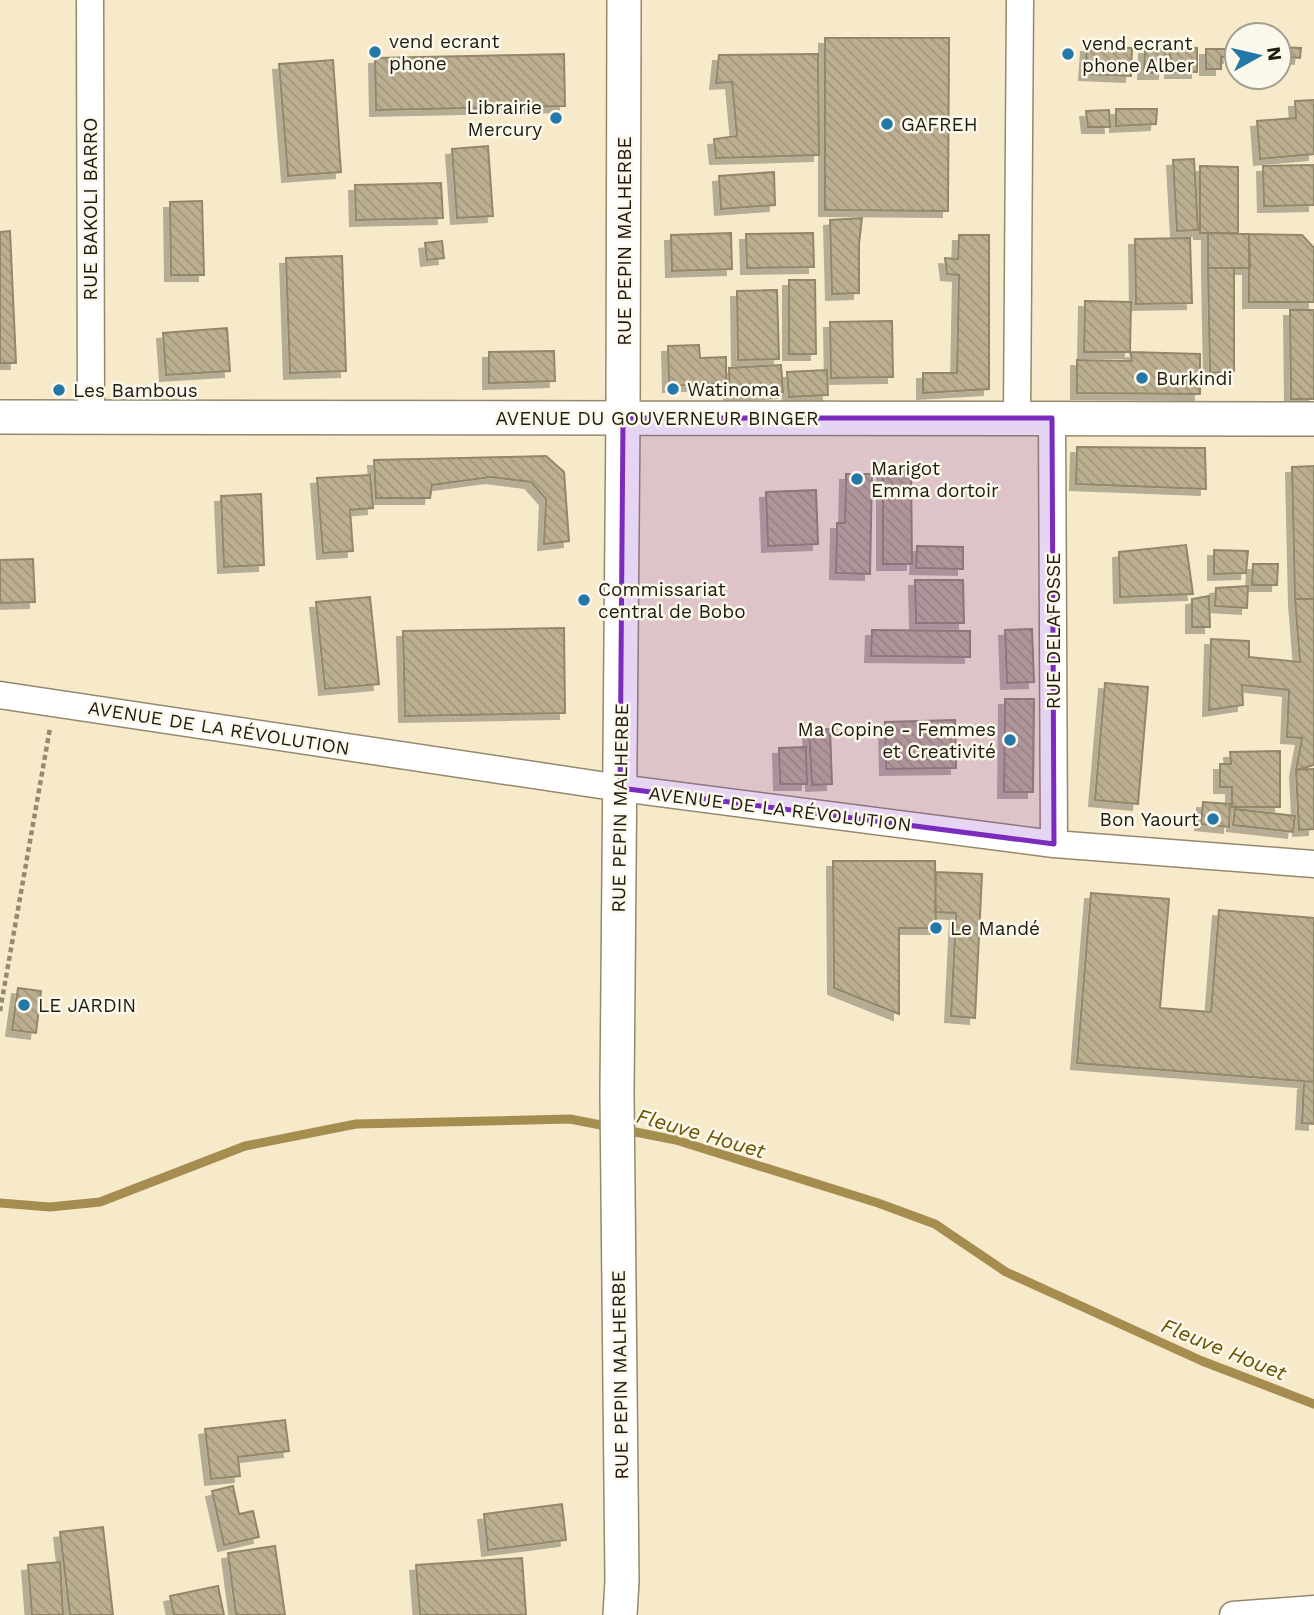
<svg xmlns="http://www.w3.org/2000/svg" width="1314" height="1615" font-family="'Work Sans',sans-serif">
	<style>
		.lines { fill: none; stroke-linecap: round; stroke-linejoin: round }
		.stream { stroke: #a58d4f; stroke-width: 9 }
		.building { fill: url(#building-back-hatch); stroke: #92876a; stroke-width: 2; filter: url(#shadow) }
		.minor-casing { stroke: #95896c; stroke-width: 29 }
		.tertiary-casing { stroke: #95896c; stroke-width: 36 }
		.path { stroke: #928a73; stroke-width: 4.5; stroke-dasharray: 5 3.5; stroke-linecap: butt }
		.minor { stroke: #fff; stroke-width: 26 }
		.tertiary { stroke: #fff; stroke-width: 33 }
		.marked { fill: #7b2cbf; fill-opacity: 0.2; stroke: #7b2cbf; stroke-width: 5; stroke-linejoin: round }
		.poi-dot { fill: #2378a8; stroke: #fdf8ec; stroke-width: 2.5 }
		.labels { text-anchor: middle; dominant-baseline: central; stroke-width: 5; stroke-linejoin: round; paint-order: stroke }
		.poi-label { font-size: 19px; fill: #1e1a0e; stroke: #fdf8ec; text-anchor: start }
		.street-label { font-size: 19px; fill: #1e1a0e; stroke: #fdf8ec }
		.water-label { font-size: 21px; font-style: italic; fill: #6a5100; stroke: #fdf8ec }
	</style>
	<defs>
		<pattern id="building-back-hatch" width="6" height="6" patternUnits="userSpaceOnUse" patternTransform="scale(1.75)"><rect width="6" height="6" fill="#bcaf91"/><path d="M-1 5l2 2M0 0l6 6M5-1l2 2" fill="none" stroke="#a1967c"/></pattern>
		<filter id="shadow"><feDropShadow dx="-6" dy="6" stdDeviation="0" flood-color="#0004"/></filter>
	</defs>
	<rect width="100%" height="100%" fill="#f7eacb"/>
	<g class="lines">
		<!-- stream -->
		<path class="stream" d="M625,1130L676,1140L878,1203L935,1224L1006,1272L1202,1361L1314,1404
			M0,1203L50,1207L100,1202L245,1146L356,1124L570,1119L611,1127"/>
	</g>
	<!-- building -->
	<path class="building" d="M825,38H949L948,211L825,210Z
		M1087,46L1132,48L1131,76L1085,74Z
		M1170,47L1197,48V72H1171Z
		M1279,47L1301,48L1300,58L1290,57L1288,66H1279Z
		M1145,48L1165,49L1164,73H1144Z
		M1206,49H1228L1229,57H1221V69H1206Z
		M564,54L565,106L376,110L375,58Z
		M818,54L819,155L716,158L714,139L737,136L732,82L716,83L719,55Z
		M333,60L341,172L288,176L279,64Z
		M1314,100V154L1260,159L1257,121L1296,118L1295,101Z
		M1116,109H1157L1156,124L1116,126Z
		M1109,110L1110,127H1088L1086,111Z
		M488,146L493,216L457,218L452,149Z
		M1194,159L1198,230L1177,231L1173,160Z
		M1314,165V205L1264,206L1263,166Z
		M1200,166L1238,167V233H1200Z
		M774,172L775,205L721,209L719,176Z
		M441,183L443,218L356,220L355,185Z
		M202,201L204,275H171L170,202Z
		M862,218L859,244V293L832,294L830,220Z
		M10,231L16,363H0V232Z
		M731,233L732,269L672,271L671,235Z
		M813,233L814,267L747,268L746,234Z
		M1208,233L1249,234L1250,268H1208Z
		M1249,234L1302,235L1314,248V302H1249Z
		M959,235H989V389L923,393V373H957L959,275L947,274L945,258L958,259Z
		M1190,238L1192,303L1136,304L1135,239Z
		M442,241L444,258L427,260L425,243Z
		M342,256L346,371L290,373L286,258Z
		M1208,268H1234V371L1210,373Z
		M789,280H815L816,354H789Z
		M777,290L779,359L738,360L737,291Z
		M1085,301L1131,302L1130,352H1084Z
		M1290,310H1314V399H1291Z
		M892,321L893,377L831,378L830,322Z
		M227,328L230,371L166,375L163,333Z
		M699,345L700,358L726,357V383L669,386L668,346Z
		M554,351L555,381L489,383V352Z
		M1130,352L1200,354V394L1077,393V360L1132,361Z
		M781,365L783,392L730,396L729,368Z
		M827,370L828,395L789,397L787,372Z
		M1077,447L1205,448L1206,489L1076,484Z
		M546,456L564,472L569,541L544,544L546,499L531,482L491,477L432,485L430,498H376L374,460Z
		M1314,466V599H1295L1292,467Z
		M883,468H911L912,564H883Z
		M846,474H872L870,574L836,573L837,523H845Z
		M370,475L373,508L350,510L353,551L323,553L317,478Z
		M816,490L818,544L768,546L766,492Z
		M261,494L264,565L224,567L221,496Z
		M1186,545L1193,594L1120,597L1119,552Z
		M917,546L963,547V569L916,568Z
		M1214,550L1248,551L1246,573L1214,574Z
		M33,559L35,602L0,603V560Z
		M1253,564H1278L1277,585H1252Z
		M915,580H963L964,623H916Z
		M1248,586L1247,608L1215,606L1216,588Z
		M1209,596L1210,627H1192V599Z
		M370,597L379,684L325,689L316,602Z
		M1295,599H1314V765L1296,770L1302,738L1287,737L1289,690L1242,685L1243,705L1209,710L1211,639L1249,641V657L1300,662Z
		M564,628L565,713L405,716L403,631Z
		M1032,629L1034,682L1007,683L1005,630Z
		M872,630L970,631V657L871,656Z
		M1105,683L1148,687L1138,804L1095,800Z
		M1005,699H1034L1033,792H1004Z
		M955,720L956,768L886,769L885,722Z
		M830,729L832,784L812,785L809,730Z
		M806,747L807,784H780L779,748Z
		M1280,751V807H1232V787H1220V764H1231L1230,752Z
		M1314,769V829L1299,830L1296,770Z
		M1203,802L1230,804L1229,827L1201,824Z
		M1235,809L1295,816L1293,832L1233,825Z
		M833,861H935L936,928H899V1014L834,988Z
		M936,872L982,874L975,1018L951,1016L956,913L935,912Z
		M1091,893L1169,899L1160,1008L1211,1012L1219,910L1314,918V1082L1077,1063Z
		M18,988L41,991L36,1033L12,1030Z
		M1304,1082H1314V1124L1302,1123Z
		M285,1420L289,1451L238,1457L240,1476L211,1479L205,1429Z
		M233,1486L239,1514L253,1511L259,1537L224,1545L212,1491Z
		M562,1504L566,1540L488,1550L484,1514Z
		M103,1527L113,1615H70L60,1532Z
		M275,1546L285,1615H236L228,1553Z
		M522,1558L526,1615H420L416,1565Z
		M60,1562L63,1615H32L28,1565Z
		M218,1586L224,1615H174L170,1596Z"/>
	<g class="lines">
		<defs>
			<path id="minor" d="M90,0L91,417
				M1017,418L1020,0
				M1052,418L1054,844
				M0,695L620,788L1054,844L1314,864
				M1233,1615L1314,1609"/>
			<path id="tertiary" d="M0,417L1314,419
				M620,1615L622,1581L617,1094L623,418L624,0"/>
		</defs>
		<!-- minor casing -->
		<use href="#minor" class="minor-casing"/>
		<!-- tertiary casing -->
		<use href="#tertiary" class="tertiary-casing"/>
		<!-- path -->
		<path class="path" d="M0,1011L50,728"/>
		<!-- minor -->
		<use href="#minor" class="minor"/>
		<!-- tertiary -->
		<use href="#tertiary" class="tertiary"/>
	</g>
	<!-- marked area -->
	<path class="marked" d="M623,418H1052L1054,844L620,788Z"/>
	<!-- markers -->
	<g class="poi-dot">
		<circle cx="375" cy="52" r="7"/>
		<circle cx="1068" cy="54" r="7"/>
		<circle cx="556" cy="118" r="7"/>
		<circle cx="887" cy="124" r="7"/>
		<circle cx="1142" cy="378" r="7"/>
		<circle cx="673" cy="389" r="7"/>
		<circle cx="59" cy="390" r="7"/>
		<circle cx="857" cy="479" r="7"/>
		<circle cx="584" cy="600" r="7"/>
		<circle cx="1010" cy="740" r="7"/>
		<circle cx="1213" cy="819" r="7"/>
		<circle cx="936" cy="928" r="7"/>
		<circle cx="24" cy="1005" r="7"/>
	</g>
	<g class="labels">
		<!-- poi labels -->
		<g class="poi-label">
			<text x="389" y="41">vend ecrant<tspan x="389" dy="22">phone</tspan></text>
			<text x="1082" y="43">vend ecrant<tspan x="1082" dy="22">phone Alber</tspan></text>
			<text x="542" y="107" text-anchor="end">Librairie<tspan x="542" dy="22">Mercury</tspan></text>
			<text x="901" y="124">GAFREH</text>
			<text x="1156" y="378">Burkindi</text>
			<text x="687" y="389">Watinoma</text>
			<text x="73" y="390">Les Bambous</text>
			<text x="871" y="468">Marigot<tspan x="871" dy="22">Emma dortoir</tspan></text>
			<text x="598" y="589">Commissariat<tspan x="598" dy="22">central de Bobo</tspan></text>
			<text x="996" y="729" text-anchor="end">Ma Copine - Femmes<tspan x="996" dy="22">et Creativité</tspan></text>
			<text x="1199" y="819" text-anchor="end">Bon Yaourt</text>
			<text x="950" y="928">Le Mandé</text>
			<text x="38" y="1005">LE JARDIN</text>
		</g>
		<!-- street labels -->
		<g class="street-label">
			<text transform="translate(90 209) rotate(-90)">RUE BAKOLI BARRO</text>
			<text transform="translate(624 241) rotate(-90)">RUE PEPIN MALHERBE</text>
			<text x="657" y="418">AVENUE DU GOUVERNEUR BINGER</text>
			<text transform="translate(1053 631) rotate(-90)">RUE DELAFOSSE</text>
			<text transform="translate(219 728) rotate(9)">AVENUE DE LA RÉVOLUTION</text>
			<text transform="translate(620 808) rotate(-89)">RUE PEPIN MALHERBE</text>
			<text transform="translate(780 809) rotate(7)">AVENUE DE LA RÉVOLUTION</text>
			<text transform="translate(620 1375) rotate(-91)">RUE PEPIN MALHERBE</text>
		</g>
		<!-- water labels -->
		<g class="water-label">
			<text transform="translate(701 1133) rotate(16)">Fleuve Houet</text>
			<text transform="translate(1224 1349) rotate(22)">Fleuve Houet</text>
		</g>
	</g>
	<!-- north arrow -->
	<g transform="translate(1258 56) rotate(82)"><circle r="33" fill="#fdf8ec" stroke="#a49f93" stroke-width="2"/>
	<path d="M0-5L12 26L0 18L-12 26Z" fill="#2378a8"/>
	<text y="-10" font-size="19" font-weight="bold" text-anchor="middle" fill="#1e1a0e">N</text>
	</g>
</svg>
